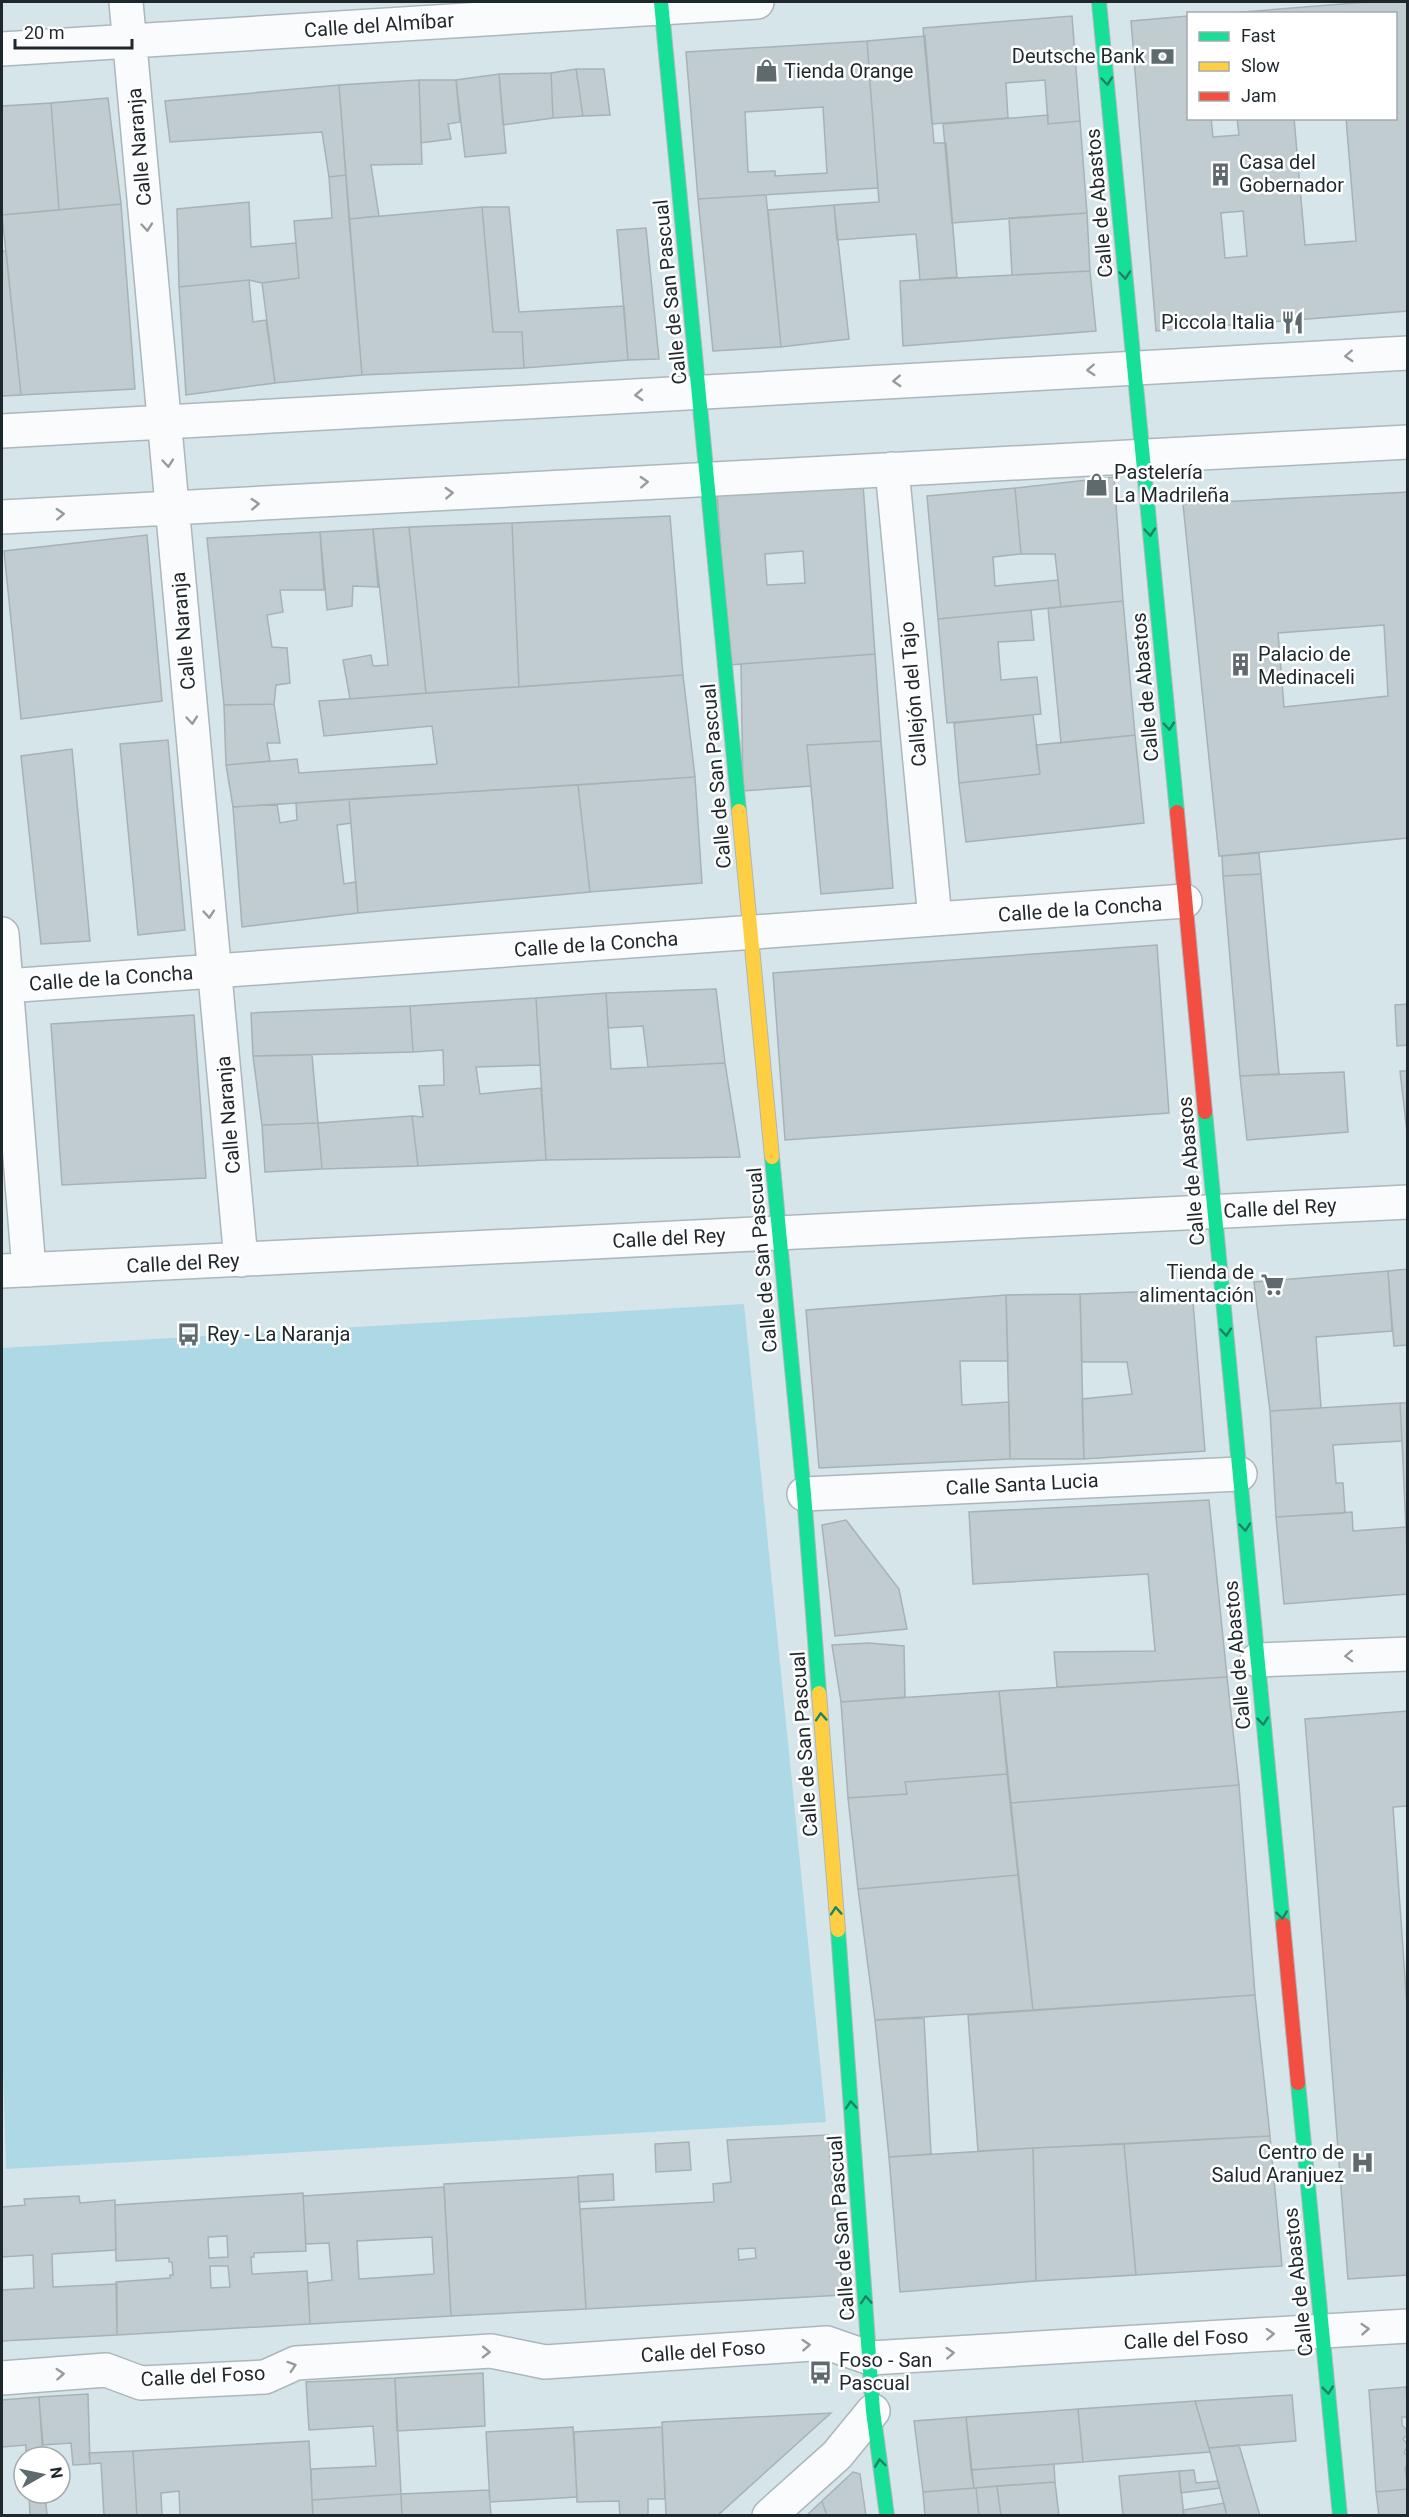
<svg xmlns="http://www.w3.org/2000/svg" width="1409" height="2517" font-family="Roboto,sans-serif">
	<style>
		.green { fill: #add8e5 }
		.building { fill: #c0ccd0; stroke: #a7b2b5; stroke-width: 1.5; fill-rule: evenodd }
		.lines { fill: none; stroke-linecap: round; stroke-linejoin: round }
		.street-casing { stroke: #acb7bb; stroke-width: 36 }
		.fast-casing { stroke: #acb7bb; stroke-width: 16 }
		.slow-casing { stroke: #acb7bb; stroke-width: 16 }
		.jam-casing { stroke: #acb7bb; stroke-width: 16 }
		.street { stroke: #f9fbfc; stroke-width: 33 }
		.fast { stroke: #16e098; stroke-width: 14 }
		.slow { stroke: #ffcf43; stroke-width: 14 }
		.jam { stroke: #f24e42; stroke-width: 14 }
		.oneway { stroke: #1a8462 }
		.oneway2 { stroke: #969c9e }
		.labels { text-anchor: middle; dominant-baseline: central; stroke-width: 5; stroke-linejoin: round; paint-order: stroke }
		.street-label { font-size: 20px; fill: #1e282c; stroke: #fff }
		.poi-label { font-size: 20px; fill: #1e282c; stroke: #fff; text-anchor: start }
	</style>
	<rect width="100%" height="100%" fill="#d6e5e9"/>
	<!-- green -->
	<path class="green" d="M744,1304L826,2122L6,2169L2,2030V1348Z"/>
	<!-- building -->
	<path class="building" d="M1367,2H1408V311L1156,331L1131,21L1188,16V118H1211L1213,137L1239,135L1237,118H1294L1305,245L1356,241L1346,118H1396V14H1218ZM1243,211L1247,256L1225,258L1221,213Z
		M1072,16L1080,121L1048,124L1045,80L1006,83L1008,118L932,124L923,28Z
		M925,36L934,143H946L957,277L920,280L916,234L837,240L834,205L879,202L867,41Z
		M867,41L878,188L698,199L686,52ZM823,107L827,173L775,176V171L748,172L745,112Z
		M576,69L583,116L553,118L551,73Z
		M576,69H604L610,115L583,116Z
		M551,73L553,118L503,125L499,74Z
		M499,74L506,153L465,157L456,80Z
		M419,80L422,164L371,165L379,216L349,219L339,85Z
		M419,80H456L460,122L448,124L451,139L421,143Z
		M339,85L346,175L329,177L322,132L170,142L165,101Z
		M108,98L121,204L59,210L51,103Z
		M51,103L59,210L2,215V106Z
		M1048,115V124L1080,121L1087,213L952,223L943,124Z
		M346,175L362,375L275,383L262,283L299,278L294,221L332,218L329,177Z
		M766,195L781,347L713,351L698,199Z
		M249,202L251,247L296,243L299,278L262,283L249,280L179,287L177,209Z
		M121,204L135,389L21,395L2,215Z
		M834,205L849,339L781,347L768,210Z
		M482,207L493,332H522L524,368L362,375L349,219Z
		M482,207H509L519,312L624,306L628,360L524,368L522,332H493Z
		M1087,213L1090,271L1012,275L1009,218Z
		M646,228L659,359L628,360L617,230Z
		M2,251H6L21,395L2,396Z
		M1090,271L1096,331L903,346L900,281Z
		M249,280L253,322L266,320L275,383L186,395L179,287Z
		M1114,477L1123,601L1061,607L1055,554H1021L1015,488Z
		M863,484L875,654L729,665L717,494ZM803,551L805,583L767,585L765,554Z
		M1015,488L1021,554L993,557L995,586L1058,580L1061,607L938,619L927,496Z
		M1408,492V838L1219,856L1183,504ZM1384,625L1388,696L1284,707L1278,633Z
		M670,516L683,675L519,687L512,523Z
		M512,523L519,687L426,693L409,527Z
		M409,527L426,693L350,699L343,660L371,655L373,666L388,665L373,529Z
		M373,529L378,587L353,586L352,606L327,610L320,532Z
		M320,532L324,590H280L283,612L267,615L272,647L287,648L290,683L276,685L274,704L224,705L207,538Z
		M147,535L162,701L21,719L4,551Z
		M1123,601L1135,735L1061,743L1048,608Z
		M1031,610L1034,640L998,642L1001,680L1037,677L1041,714L947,723L938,619Z
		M875,654L881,741L807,745L811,786L743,791L741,664Z
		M683,675L695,777L233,807L226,765L297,759L299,773L437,764L432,726L324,736L319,701Z
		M274,704L280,743H267L270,761L226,765L224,705Z
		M1033,715L1040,774L959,783L954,723Z
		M1135,735L1144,823L966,842L959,783L1040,774L1036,745Z
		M168,740L185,930L138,935L120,744Z
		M881,741L893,888L821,894L807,745Z
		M72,749L90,941L41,944L21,756Z
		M695,777L702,883L590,892L578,785Z
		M578,785L590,892L358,913L349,799Z
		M349,799L351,823L337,825L344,884L356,882L358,913L242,927L233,807L277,804L280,823L297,820L296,803Z
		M1259,853L1261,874L1223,876L1222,856Z
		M1261,874L1279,1074L1240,1076L1223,876Z
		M1157,945L1169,1113L785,1140L773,973Z
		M716,989L725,1063L648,1067L643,1026L608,1028L606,993Z
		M606,993L611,1069L725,1063L740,1157L546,1160L536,998Z
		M536,998L540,1065L476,1067L480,1094L541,1088L546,1160L418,1166L412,1116L423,1117L419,1086L444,1085L443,1050L413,1052L410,1006Z
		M1408,1004V1045L1397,1046L1395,1005Z
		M410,1006L413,1052L253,1056L251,1013Z
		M194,1015L206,1178L62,1185L51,1024Z
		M312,1055L318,1123L262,1125L253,1056Z
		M1400,1071H1408V1132H1407Z
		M1344,1072L1348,1132L1247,1140L1240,1076Z
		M412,1116L418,1166L322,1169L318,1123Z
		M318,1123L322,1169L265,1172L262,1125Z
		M1408,1269V1345L1394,1346L1388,1271Z
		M1388,1271L1392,1331L1316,1337L1321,1408L1270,1411L1254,1282Z
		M1192,1290L1205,1451L1084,1459L1082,1399L1132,1394L1127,1362H1082L1080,1294Z
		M1080,1294L1084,1459H1010L1006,1295Z
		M1006,1295L1008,1361H960L962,1405L1009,1402L1010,1459L819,1468L806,1310Z
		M1400,1403H1408V1573L1402,1441Z
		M1400,1403L1402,1441L1333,1445L1336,1483H1343L1345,1513L1276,1517L1270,1411Z
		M1209,1500L1227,1677L1057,1687L1054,1652L1155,1651L1148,1574L973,1584L969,1512Z
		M1352,1512L1353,1531L1406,1527L1408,1594L1284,1604L1276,1517Z
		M846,1520L899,1589L907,1629L835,1636L822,1525Z
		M869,1643L904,1646L905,1697L841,1702L832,1645Z
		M1227,1677L1239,1785L1011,1803L999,1691Z
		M999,1691L1007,1774L905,1782L907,1794L848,1798L841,1702Z
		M1408,1711V1806L1393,1807L1408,2020V2275L1348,2279L1305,1719Z
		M1007,1774L1018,1875L858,1889L848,1798L907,1794L905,1782Z
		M1239,1785L1255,1995L1033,2010L1011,1803Z
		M1018,1875L1033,2010L875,2020L858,1889Z
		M1255,1995L1270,2136L978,2151L968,2015Z
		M924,2018L931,2154L889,2157L875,2020Z
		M828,2135L843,2295L586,2309L580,2209L714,2202L713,2184L731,2182L727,2140ZM755,2248L756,2258L739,2260L738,2249Z
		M1270,2136L1282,2266L1136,2275L1124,2144Z
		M689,2142L691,2170L656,2172L655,2144Z
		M1124,2144L1136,2275L1036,2281L1033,2148Z
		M1033,2148L1036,2281L900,2292L889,2157Z
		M613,2174L614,2200L579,2202L578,2176Z
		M578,2177L586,2309L451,2316L444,2184Z
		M444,2187L451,2316L310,2324L308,2283L332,2280L329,2243L306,2244L303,2196ZM432,2237L434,2274L359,2279L357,2241Z
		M303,2193L306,2251L254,2253V2257H251L252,2274L307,2271L310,2324L117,2335L116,2282L170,2278V2275H173L172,2262H169V2258L116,2261L115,2205ZM227,2236L228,2257L209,2258L208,2237ZM210,2266H228L230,2287L211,2288Z
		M79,2196L80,2203L115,2200L116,2250L52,2254L53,2287L117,2284V2335L2,2341V2290L34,2288L33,2255L2,2257V2207L25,2205L24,2199Z
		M483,2373L485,2426L397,2431L395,2378Z
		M395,2378L401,2494L312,2500L311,2469L376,2466L373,2426L309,2430L306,2382Z
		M1406,2387L1408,2417H1402V2425L1406,2429L1407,2435L1403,2439L1408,2445L1404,2453L1408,2456V2465L1405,2468L1408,2489L1376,2492L1369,2390Z
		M88,2394L90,2464L73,2465L71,2443L43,2445L39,2397Z
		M1292,2395L1296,2441L1209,2448L1195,2401Z
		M39,2397L43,2457H26V2445L2,2447V2400Z
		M1195,2401L1210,2452L1083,2462L1078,2409Z
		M1078,2409L1083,2462L971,2470L966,2417Z
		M831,2413L717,2516H666L662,2422Z
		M966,2417L974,2488L923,2492L914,2421Z
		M573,2427L577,2497L490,2502L486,2432Z
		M662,2427L665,2499H648V2516H620L619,2501L577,2502L574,2432Z
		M309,2441L313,2516H180L179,2491L161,2493L162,2516H137L133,2451Z
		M1239,2445L1260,2516H1227L1209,2448Z
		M133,2451L137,2516H104L101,2463L90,2464L89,2453Z
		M1054,2464L1055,2482L974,2488L971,2470Z
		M1194,2470L1196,2483L1218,2481L1220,2488L1181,2493L1179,2471Z
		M1179,2471L1184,2516H1123L1119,2476Z
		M853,2472L860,2474L866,2516H827L822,2501Z
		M1055,2482L1059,2516H1001L997,2486Z
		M997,2486L1001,2516H979L976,2488Z
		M976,2488L979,2516H925L923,2492Z
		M1408,2489V2516H1379L1376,2492Z
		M489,2490L491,2516H402L401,2494Z
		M29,2493H45L47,2515L30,2516Z
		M401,2494L402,2516H313L312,2500Z
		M822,2501L827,2516H806Z
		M1224,2503L1227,2516H1184L1183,2510Z"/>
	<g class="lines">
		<defs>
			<path id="street" d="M126,2L241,1260
				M2,49L757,2
				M2,431L1408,353
				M892,469L935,919
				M2,517L1408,442
				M2,934L29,1270
				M6,986L1185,901
				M2,1271L1408,1202
				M804,1494L1240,1474
				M1257,1660L1408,1654
				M2,2378L106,2370L141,2383L265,2377L296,2363L491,2351L545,2362L827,2343L870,2358L1408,2326
				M769,2516L837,2455L873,2411"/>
			<path id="fast" d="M661,2L739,811
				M1099,2L1177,812
				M1205,1112L1283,1924
				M772,1157L804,1494L819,1693
				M838,1930L873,2411L887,2516
				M1298,2083L1340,2516"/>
			<path id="slow" d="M739,811L772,1157
				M819,1693L838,1930"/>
			<path id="jam" d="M1177,812L1205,1112
				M1283,1924L1298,2083"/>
		</defs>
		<!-- street casing -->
		<use href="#street" class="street-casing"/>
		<!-- fast casing -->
		<use href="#fast" class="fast-casing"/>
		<!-- slow casing -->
		<use href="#slow" class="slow-casing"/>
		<!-- jam casing -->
		<use href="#jam" class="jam-casing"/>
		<!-- street -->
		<use href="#street" class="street"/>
		<!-- fast -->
		<use href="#fast" class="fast"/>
		<!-- slow -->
		<use href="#slow" class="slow"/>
		<!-- jam -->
		<use href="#jam" class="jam"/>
	</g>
	<!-- one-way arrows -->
	<defs><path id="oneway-chevron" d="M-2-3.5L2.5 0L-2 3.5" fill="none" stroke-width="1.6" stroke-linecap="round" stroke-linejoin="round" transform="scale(1.5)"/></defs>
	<g class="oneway">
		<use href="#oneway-chevron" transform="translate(1107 81) rotate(85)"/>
		<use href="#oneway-chevron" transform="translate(1125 275) rotate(85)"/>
		<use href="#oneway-chevron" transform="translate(1150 532) rotate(85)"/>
		<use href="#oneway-chevron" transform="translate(1169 726) rotate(85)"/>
		<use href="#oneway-chevron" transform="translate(1226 1332) rotate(85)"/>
		<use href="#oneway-chevron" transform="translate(1245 1527) rotate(85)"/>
		<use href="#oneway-chevron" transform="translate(821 1717) rotate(-94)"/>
		<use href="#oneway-chevron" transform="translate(1263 1721) rotate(84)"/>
		<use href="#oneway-chevron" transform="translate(836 1911) rotate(-94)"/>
		<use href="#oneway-chevron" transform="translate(1282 1915) rotate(84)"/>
		<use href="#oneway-chevron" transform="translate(851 2105) rotate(-94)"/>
		<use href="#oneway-chevron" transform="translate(866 2300) rotate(-94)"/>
		<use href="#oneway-chevron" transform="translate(1328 2390) rotate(84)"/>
		<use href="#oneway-chevron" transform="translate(880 2463) rotate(-98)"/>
	</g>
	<g class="oneway2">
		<use href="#oneway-chevron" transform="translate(147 227) rotate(85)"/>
		<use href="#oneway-chevron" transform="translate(1349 356) rotate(177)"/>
		<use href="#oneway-chevron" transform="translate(1091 370) rotate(177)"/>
		<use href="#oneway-chevron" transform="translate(897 381) rotate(177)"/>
		<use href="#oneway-chevron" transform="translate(639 395) rotate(177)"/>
		<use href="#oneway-chevron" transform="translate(168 463) rotate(85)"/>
		<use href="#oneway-chevron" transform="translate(644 482) rotate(-3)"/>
		<use href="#oneway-chevron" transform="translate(449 493) rotate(-3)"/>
		<use href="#oneway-chevron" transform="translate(255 504) rotate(-3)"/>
		<use href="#oneway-chevron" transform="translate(60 514) rotate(-3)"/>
		<use href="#oneway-chevron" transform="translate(192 720) rotate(85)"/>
		<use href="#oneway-chevron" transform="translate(209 914) rotate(85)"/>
		<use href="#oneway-chevron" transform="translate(1349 1656) rotate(178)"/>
		<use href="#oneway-chevron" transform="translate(1365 2329) rotate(-4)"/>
		<use href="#oneway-chevron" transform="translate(1270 2334) rotate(-3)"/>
		<use href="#oneway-chevron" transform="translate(806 2345) rotate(-4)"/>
		<use href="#oneway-chevron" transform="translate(486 2352) rotate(1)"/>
		<use href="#oneway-chevron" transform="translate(950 2353) rotate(-3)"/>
		<use href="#oneway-chevron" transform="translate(292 2366) rotate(-18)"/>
		<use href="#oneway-chevron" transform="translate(60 2374) rotate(-4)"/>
	</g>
	<!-- icons -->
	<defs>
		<symbol id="bank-bare" viewBox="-9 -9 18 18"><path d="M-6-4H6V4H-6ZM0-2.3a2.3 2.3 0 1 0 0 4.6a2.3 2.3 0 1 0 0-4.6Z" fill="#5e6a6e" stroke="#fff" stroke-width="2.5" paint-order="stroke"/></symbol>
		<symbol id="shop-bare" viewBox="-9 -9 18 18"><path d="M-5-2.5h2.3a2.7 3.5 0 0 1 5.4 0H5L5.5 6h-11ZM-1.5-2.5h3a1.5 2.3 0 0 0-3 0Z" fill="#5e6a6e" stroke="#fff" stroke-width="2.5" paint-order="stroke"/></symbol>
		<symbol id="building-bare" viewBox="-9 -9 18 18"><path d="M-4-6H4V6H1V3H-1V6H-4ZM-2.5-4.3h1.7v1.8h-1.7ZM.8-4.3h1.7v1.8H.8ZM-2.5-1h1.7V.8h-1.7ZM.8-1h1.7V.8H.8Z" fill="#5e6a6e" stroke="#fff" stroke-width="2.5" paint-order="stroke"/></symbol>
		<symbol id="restaurant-bare" viewBox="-9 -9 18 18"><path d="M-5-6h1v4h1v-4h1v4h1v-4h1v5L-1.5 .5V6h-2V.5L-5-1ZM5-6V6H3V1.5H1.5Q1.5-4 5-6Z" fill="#5e6a6e" stroke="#fff" stroke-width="2.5" paint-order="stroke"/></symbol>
		<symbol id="supermarket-bare" viewBox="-9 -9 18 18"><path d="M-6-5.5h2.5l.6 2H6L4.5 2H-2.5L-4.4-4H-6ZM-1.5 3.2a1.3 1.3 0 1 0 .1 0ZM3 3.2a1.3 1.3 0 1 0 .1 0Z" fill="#5e6a6e" stroke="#fff" stroke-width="2.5" paint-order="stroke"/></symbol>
		<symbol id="bus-bare" viewBox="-9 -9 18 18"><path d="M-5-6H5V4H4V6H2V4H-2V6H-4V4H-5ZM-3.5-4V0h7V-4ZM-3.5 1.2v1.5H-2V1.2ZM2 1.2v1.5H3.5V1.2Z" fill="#5e6a6e" stroke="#fff" stroke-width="2.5" paint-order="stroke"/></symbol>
		<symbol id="hospital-bare" viewBox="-9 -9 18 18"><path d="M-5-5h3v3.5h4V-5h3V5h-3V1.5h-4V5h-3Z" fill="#5e6a6e" stroke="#fff" stroke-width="2.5" paint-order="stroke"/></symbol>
	</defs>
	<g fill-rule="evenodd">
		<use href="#bank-bare" x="1146" y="40" width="33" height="33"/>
		<use href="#shop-bare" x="750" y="54" width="33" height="33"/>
		<use href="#building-bare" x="1204" y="158" width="33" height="33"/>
		<use href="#restaurant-bare" x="1276" y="306" width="33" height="33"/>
		<use href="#shop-bare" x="1080" y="468" width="33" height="33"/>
		<use href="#building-bare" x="1224" y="648" width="33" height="33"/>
		<use href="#supermarket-bare" x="1256" y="1268" width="33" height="33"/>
		<use href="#bus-bare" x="172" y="1318" width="33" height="33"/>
		<use href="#hospital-bare" x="1346" y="2146" width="33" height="33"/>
		<use href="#bus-bare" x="804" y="2356" width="33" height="33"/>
	</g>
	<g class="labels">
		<!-- street labels -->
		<g class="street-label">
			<text transform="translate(379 25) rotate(-4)">Calle del Almíbar</text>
			<text transform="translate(139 147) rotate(-95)">Calle Naranja</text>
			<text transform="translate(1099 203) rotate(-95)">Calle de Abastos</text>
			<text transform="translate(670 292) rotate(-96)">Calle de San Pascual</text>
			<text transform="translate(183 631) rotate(-95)">Calle Naranja</text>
			<text transform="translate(1145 687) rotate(-95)">Calle de Abastos</text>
			<text transform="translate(913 694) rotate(-95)">Callejón del Tajo</text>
			<text transform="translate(716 776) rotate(-95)">Calle de San Pascual</text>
			<text transform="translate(1080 909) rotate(-4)">Calle de la Concha</text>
			<text transform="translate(596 944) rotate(-4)">Calle de la Concha</text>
			<text transform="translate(111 978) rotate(-4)">Calle de la Concha</text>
			<text transform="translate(228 1115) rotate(-95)">Calle Naranja</text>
			<text transform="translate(1191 1171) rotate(-95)">Calle de Abastos</text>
			<text transform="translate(1280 1208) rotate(-3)">Calle del Rey</text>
			<text transform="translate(669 1238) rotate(-3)">Calle del Rey</text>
			<text transform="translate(762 1260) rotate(-95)">Calle de San Pascual</text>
			<text transform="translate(183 1263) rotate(-3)">Calle del Rey</text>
			<text transform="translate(1022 1484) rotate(-3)">Calle Santa Lucia</text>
			<text transform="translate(1237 1655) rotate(-95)">Calle de Abastos</text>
			<text transform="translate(804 1744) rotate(-94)">Calle de San Pascual</text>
			<text transform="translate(841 2228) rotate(-94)">Calle de San Pascual</text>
			<text transform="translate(1298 2282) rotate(-96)">Calle de Abastos</text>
			<text transform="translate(1186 2339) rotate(-3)">Calle del Foso</text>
			<text transform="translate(703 2351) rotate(-4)">Calle del Foso</text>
			<text transform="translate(203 2376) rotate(-3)">Calle del Foso</text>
		</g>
		<!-- poi labels -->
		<g class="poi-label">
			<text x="1145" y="56" text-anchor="end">Deutsche Bank</text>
			<text x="784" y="71">Tienda Orange</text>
			<text x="1239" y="162">Casa del<tspan x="1239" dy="23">Gobernador</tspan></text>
			<text x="1275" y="322" text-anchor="end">Piccola Italia</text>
			<text x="1114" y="472">Pastelería<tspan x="1114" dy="23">La Madrileña</tspan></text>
			<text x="1258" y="654">Palacio de<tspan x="1258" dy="23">Medinaceli</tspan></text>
			<text x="1254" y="1272" text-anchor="end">Tienda de<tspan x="1254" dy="23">alimentación</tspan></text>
			<text x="207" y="1334">Rey - La Naranja</text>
			<text x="1344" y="2152" text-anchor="end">Centro de<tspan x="1344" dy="23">Salud Aranjuez</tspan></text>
			<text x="839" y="2360">Foso - San<tspan x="839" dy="23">Pascual</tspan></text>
		</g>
	</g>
	<!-- border -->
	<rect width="1409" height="2517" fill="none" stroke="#1e282c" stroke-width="6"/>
	<!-- legend -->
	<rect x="1187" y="12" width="210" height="108" fill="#ffffff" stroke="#a5a9ab" stroke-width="1.5"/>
	<rect x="1199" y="32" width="30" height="9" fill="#16e098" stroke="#a5a9ab" stroke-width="1.5"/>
	<text x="1241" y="42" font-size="18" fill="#1e282c">Fast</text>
	<rect x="1199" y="62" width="30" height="9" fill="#ffcf43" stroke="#a5a9ab" stroke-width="1.5"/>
	<text x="1241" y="72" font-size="18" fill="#1e282c">Slow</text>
	<rect x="1199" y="92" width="30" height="9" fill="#f24e42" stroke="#a5a9ab" stroke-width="1.5"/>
	<text x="1241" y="102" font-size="18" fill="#1e282c">Jam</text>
	<!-- north arrow -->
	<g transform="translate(42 2475) rotate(81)"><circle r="28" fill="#ffffff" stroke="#a5a9ab" stroke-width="1.5"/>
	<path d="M0-4.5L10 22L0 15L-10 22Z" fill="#5e6a6e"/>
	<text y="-9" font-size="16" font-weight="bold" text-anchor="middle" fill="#1e282c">N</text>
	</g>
	<!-- scale -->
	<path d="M15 39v9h117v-9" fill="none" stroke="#1e282c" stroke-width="3"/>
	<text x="24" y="39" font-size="18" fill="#1e282c" stroke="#ffffff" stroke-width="4.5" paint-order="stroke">20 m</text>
</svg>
